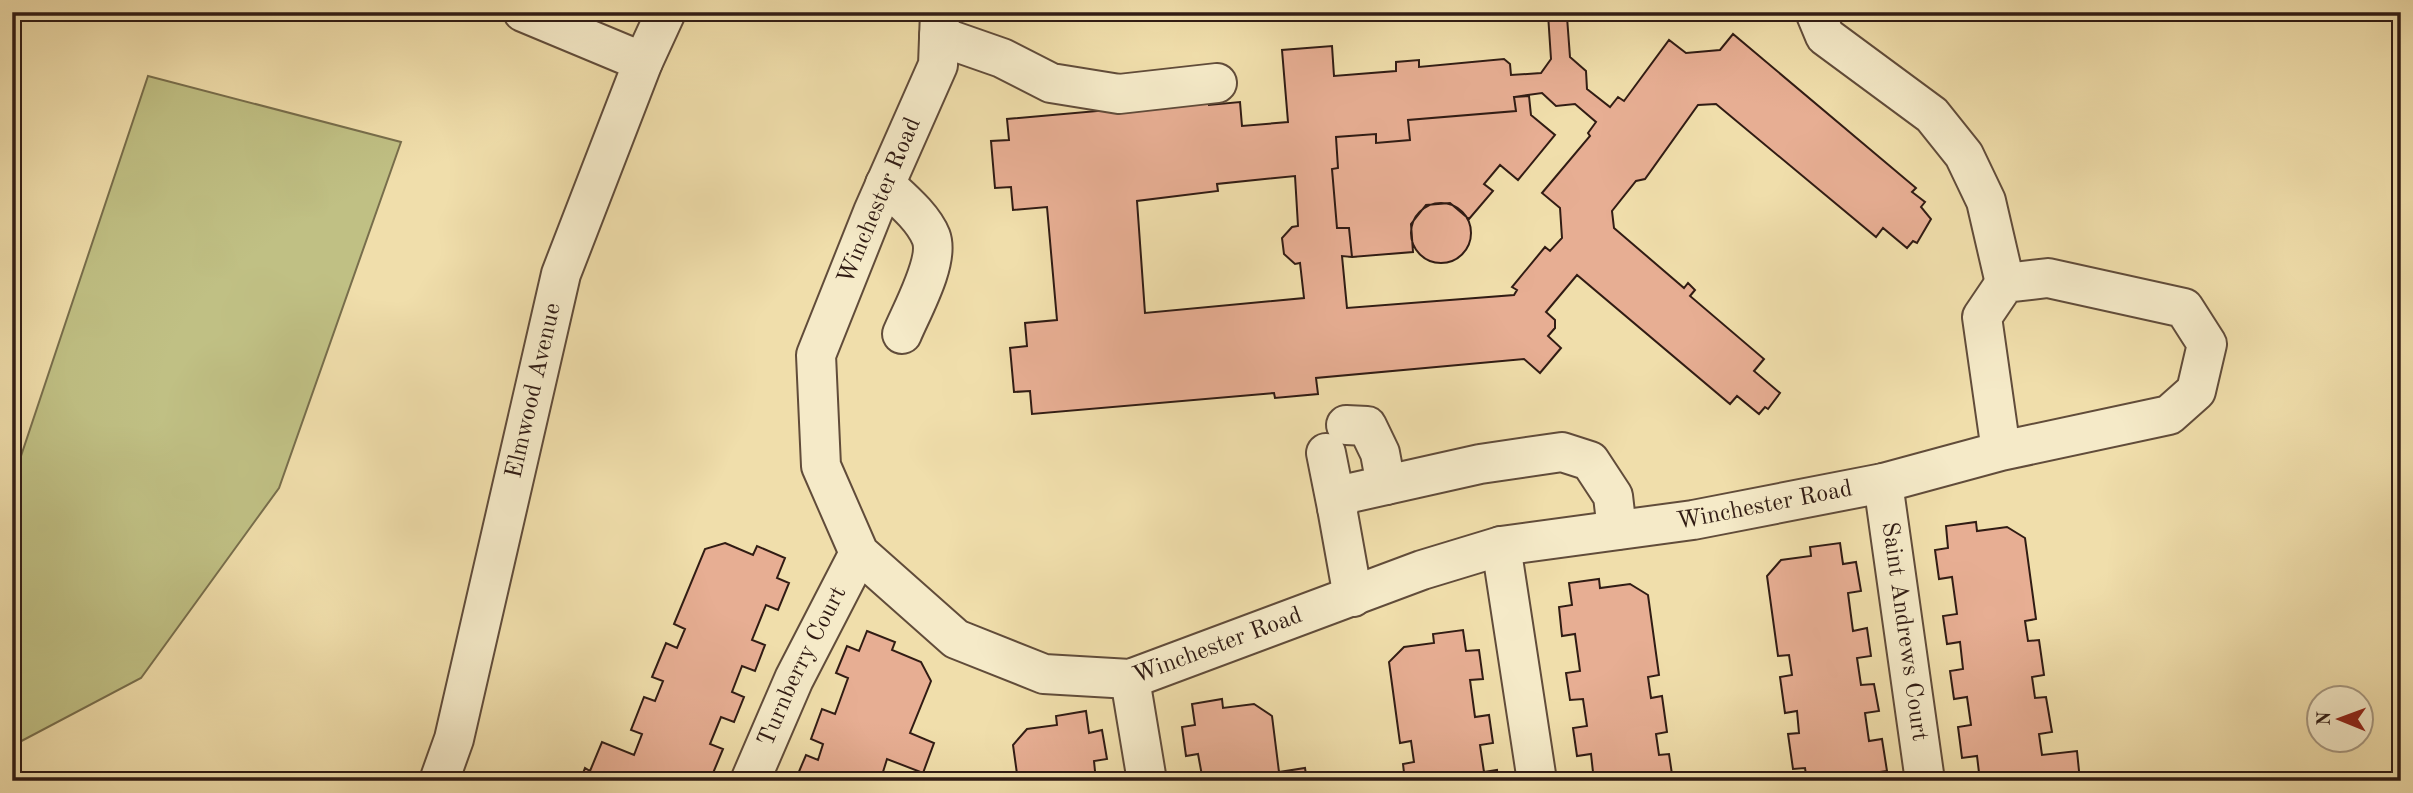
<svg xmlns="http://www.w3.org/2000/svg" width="2413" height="793" font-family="'Old Standard TT',serif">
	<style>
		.green { fill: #c0c084; stroke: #786e4c; stroke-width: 2 }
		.building { fill: #e7ae93; stroke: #311c14; stroke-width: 2; fill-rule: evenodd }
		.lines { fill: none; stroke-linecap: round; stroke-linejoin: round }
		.minor-casing { stroke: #614c3a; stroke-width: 42 }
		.minor { stroke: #f5eac8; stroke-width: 38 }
		.labels { text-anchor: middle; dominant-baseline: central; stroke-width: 7; stroke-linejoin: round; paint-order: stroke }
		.street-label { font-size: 24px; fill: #311c14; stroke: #f5eac8 }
	</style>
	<rect width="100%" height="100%" fill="#f0deab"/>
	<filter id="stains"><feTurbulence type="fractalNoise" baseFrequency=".00286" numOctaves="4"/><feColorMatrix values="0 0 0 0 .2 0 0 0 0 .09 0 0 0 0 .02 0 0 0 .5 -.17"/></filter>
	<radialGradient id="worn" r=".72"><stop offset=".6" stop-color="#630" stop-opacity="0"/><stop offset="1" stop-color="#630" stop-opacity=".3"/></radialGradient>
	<!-- green -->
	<path class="green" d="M148,76L401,142L279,488L141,678L12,746V483Z"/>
	<!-- building -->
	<path class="building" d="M1541,12H1584V15L1567,17L1570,57L1586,71L1587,89L1610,107L1618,97L1624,101L1669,40L1686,53L1720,50L1733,34L1916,188L1912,192L1925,202L1921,207L1931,219L1917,243L1913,241L1907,248L1883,228L1876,237L1716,104L1698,105L1645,179L1636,181L1612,211L1614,228L1684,288L1688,283L1695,290L1690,296L1764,359L1754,371L1780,393L1768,409L1765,407L1759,414L1737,396L1730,404L1577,275L1546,312L1555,320V328L1548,336L1561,348L1540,373L1524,359L1316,378L1318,394L1275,398L1274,393L1032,414L1030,391L1014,392L1010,348L1027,346L1025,323L1057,320L1047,207L1013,210L1011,187L995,188L991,141L1009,140L1007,119L1209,101V105L1240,102L1242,126L1288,122L1282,50L1332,46L1334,76L1396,71V62L1419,60V67L1504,59L1510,64L1511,75L1541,73L1551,59L1548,14ZM1542,93L1556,106L1575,104L1596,122L1588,133L1590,136L1542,193L1560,208L1562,238L1550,251L1545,247L1512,287L1517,290L1514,295L1347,308L1342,256L1352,257L1349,228H1337L1332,169L1338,168L1336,137L1376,134V143L1410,140L1408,120L1516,111L1514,97ZM1295,176L1298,226L1292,227L1282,238L1284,254L1295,264L1300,263L1304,298L1145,313L1137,201L1218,191L1217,184Z
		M1529,96L1531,115L1555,135L1518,180L1500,165L1484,184L1493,191L1469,219L1450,203L1426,205L1411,224L1413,252L1352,257L1349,228H1337L1332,169L1338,168L1336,137L1376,134V143L1410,140L1408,120L1516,111L1514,97Z
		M1411 233a30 30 0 1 1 60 0a30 30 0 1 1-60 0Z
		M1976,522L1977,531L2007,527L2025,538L2036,619L2025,621L2028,641L2039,640L2044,675L2032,677L2035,698L2046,697L2052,732L2039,734L2042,755L2077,751L2080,781H1980L1977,756L1962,758L1958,727L1971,725L1967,697L1954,699L1950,671L1963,669L1960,642L1947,644L1943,616L1957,614L1952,577L1939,579L1935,550L1948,548L1946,526Z
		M725,543L753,555L757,546L785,558L777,578L789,583L778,610L766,605L752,640L765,645L755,671L742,666L732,692L744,697L734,722L721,717L710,744L723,749L711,778L697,773L693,781H580L585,768L590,771L602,742L634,755L642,734L631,730L644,697L655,701L663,681L652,677L666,643L677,648L685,629L674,624L705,549Z
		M1840,543L1843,564L1856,562L1861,591L1848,593L1853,631L1867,628L1871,656L1857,658L1861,685L1874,684L1879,711L1865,713L1869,741L1882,739L1887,771L1872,773L1873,781H1807L1805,768L1793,769L1788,734L1799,733L1797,711L1785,713L1780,677L1792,675L1789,655L1778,656L1767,576L1781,560L1811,556L1810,547Z
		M1599,579L1600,588L1630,584L1648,595L1659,675L1648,677L1651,698L1662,696L1667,732L1656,734L1659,755L1669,754L1673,781H1594L1591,754L1577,756L1573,728L1587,726L1583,699L1570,700L1566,673L1580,671L1575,634L1562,636L1559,607L1572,605L1569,583Z
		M1463,630L1466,651L1479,650L1483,679L1470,680L1475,717L1489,715L1493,743L1480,745L1484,772L1497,770L1498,781H1405L1403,764L1414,762L1411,741L1400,743L1389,662L1404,647L1434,643L1433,634Z
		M867,631L895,642L892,650L921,662L931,681L910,733L934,743L923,773L887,759L883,772L904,781H795L806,755L818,760L823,744L811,739L822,709L835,714L848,678L836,673L847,646L859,651Z
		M1222,699L1223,708L1254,704L1272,716L1279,772L1305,768L1307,781H1203L1198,754L1186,756L1182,727L1195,725L1192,704Z
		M1086,711L1089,733L1102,730L1107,759L1094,761L1096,781H1018L1013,745L1027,729L1057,725L1056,716Z"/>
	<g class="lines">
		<defs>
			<g id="minor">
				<path d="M523,12L643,62"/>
				<path id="s1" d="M940,12L938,65L873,212L816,355L821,466L859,553L956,639L1044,674L1130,679L1422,570L1501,546L1693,520L1883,483L2001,451L2169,415L2196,391L2207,344L2184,308L2048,278L2005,283L1982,317L2001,451"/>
				<path d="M1815,12L1825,36L1932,115L1964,155L1986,201L2005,283"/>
				<path d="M939,36L1002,58L1051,83L1119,94L1217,83"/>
				<path d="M885,184C901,199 923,217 931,237C940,261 911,312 902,334"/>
				<path d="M1346,425L1367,426L1380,453L1386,485"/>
				<path d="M1326,453L1337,508"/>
				<path id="s2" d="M1883,483L1925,781"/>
				<path d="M1501,546L1537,781"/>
				<path d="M1353,597L1337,508L1346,494L1480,464L1562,452L1590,461L1613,496L1617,530"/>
				<path d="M1130,679L1147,781"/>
				<path id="s3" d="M439,781L454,739L561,274L643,62L666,12"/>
				<path id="s4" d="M750,781L794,679L859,553"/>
			</g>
		</defs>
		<!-- minor casing -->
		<use href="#minor" class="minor-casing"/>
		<!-- minor -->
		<use href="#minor" class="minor"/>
	</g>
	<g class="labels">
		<!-- street labels -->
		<g class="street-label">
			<text transform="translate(880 201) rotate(-67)">Winchester Road</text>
			<text stroke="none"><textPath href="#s3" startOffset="402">Elmwood Avenue</textPath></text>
			<text stroke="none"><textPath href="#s1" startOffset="1545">Winchester Road</textPath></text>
			<text stroke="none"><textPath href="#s2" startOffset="150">Saint Andrews Court</textPath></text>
			<text stroke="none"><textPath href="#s1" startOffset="978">Winchester Road</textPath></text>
			<text stroke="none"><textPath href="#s4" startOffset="126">Turnberry Court</textPath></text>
		</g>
	</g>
	<!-- margin -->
	<rect width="2413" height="793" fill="none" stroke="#f0deab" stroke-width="42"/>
	<rect x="14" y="14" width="2385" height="765" fill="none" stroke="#311c14" stroke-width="3.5"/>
	<rect x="21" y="21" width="2371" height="751" fill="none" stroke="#311c14" stroke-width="2"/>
	<!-- north arrow -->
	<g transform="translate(2340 719) rotate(271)"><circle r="33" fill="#f5eac8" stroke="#a79880" stroke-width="2"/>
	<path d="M0-5L12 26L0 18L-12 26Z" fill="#8f2418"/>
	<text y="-10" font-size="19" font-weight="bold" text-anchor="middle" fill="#311c14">N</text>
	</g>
	<rect width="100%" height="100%" filter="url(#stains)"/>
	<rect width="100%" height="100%" fill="url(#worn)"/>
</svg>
